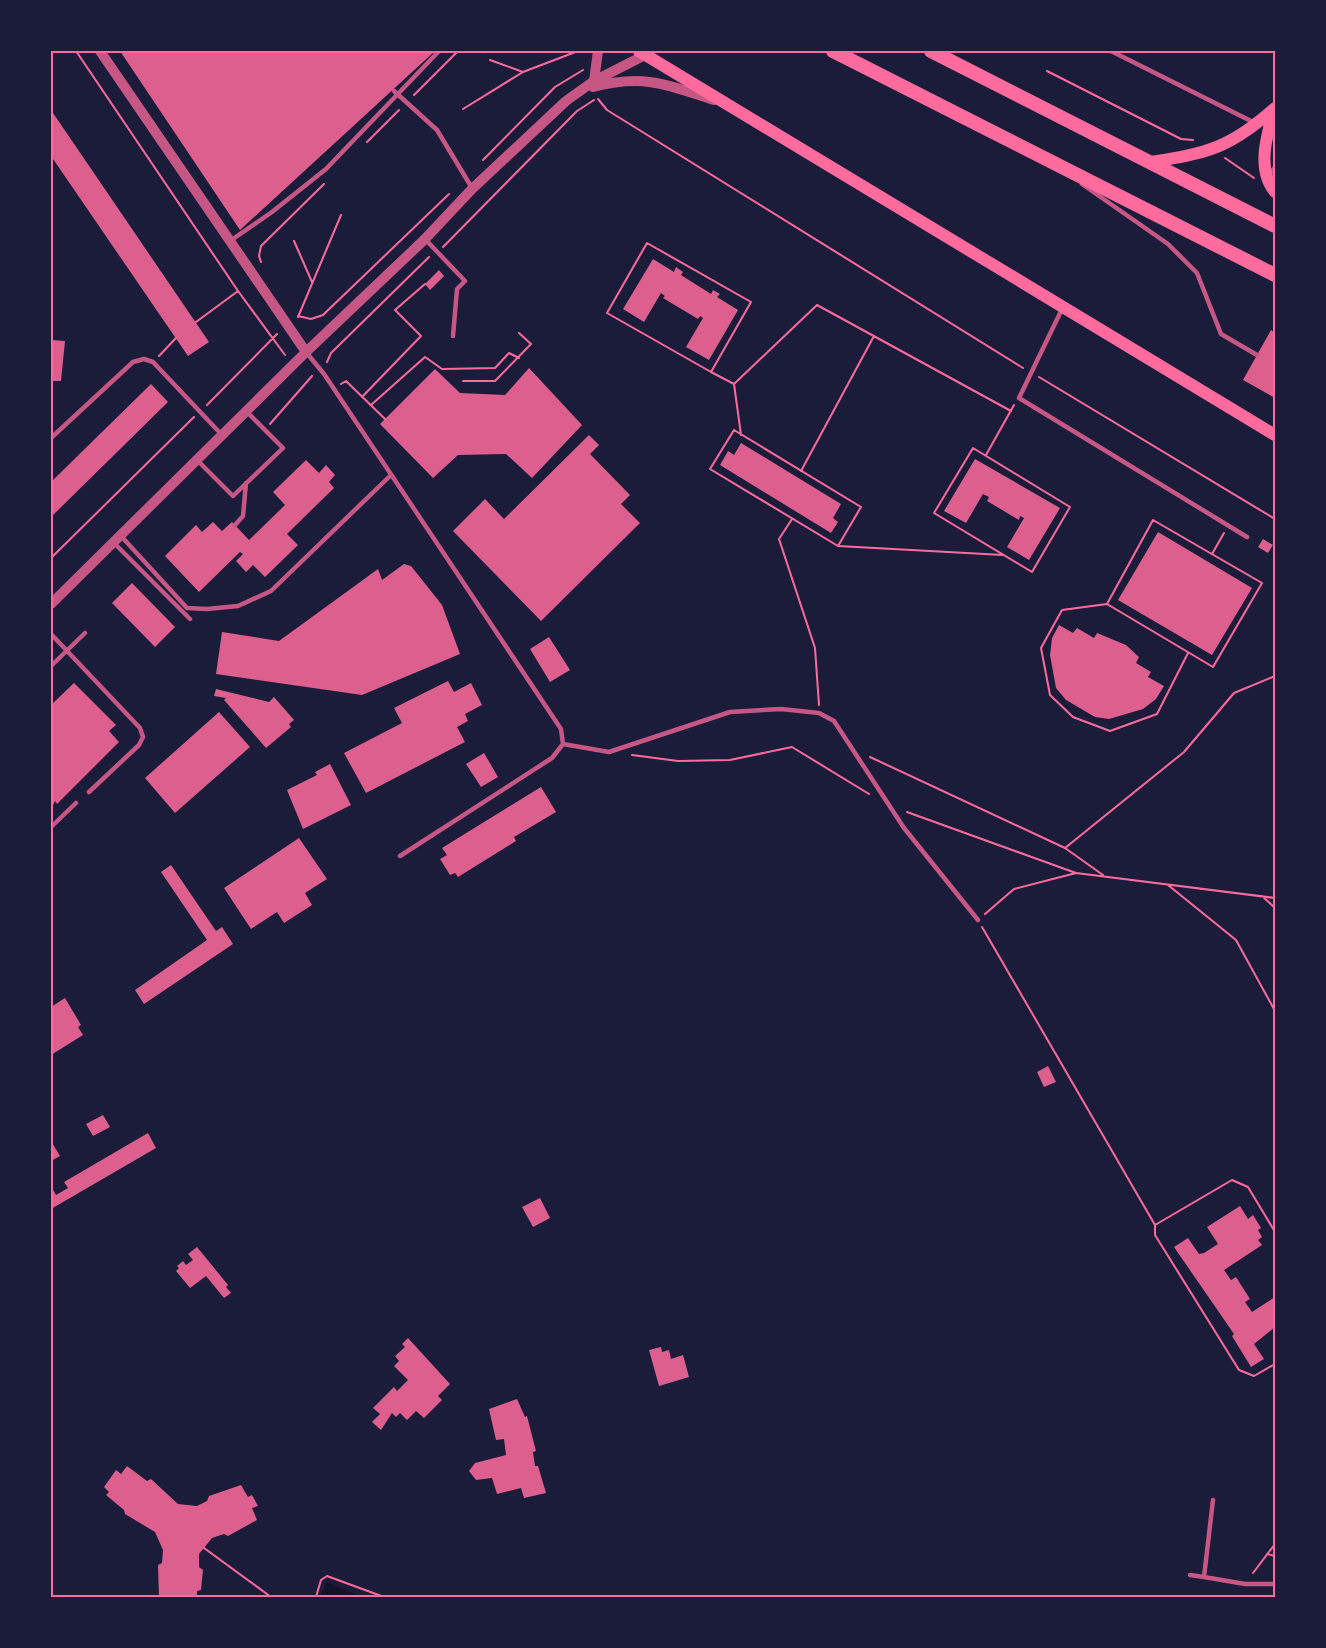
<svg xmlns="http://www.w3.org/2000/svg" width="1326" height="1648" font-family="Overpass,sans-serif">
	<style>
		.water { fill: #12122b }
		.building { fill: #dd5f8e }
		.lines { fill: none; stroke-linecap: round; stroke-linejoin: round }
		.path { stroke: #ff6b9d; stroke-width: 2 }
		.service { stroke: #c65784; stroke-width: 4.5 }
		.tertiary { stroke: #c65784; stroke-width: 10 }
		.secondary { stroke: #ff6b9d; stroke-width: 12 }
		.primary { stroke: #ff6b9d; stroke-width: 14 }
		.neatline { fill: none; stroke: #ff6b9d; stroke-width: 2 }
	</style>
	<rect width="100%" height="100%" fill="#1b1b3a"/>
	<!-- water -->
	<path class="water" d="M327,1582L361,1597H320Z"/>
	<!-- building -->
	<path class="building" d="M120,51H435L240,230Z
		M51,110L209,342L188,356L51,156Z
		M653,259L674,272L676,267L683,272L681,275L711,294L713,290L720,294L717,297L738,310L709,360L686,347L703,318L700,316L698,319L663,298L665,296L661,293L644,322L623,309Z
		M439,270L444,276L430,290L425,284Z
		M1271,330L1275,333V398L1243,380Z
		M51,340L65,341L61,381H51Z
		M529,368L582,425L532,478L506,454L458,455L433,478L380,424L435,369L460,393L505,395Z
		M151,384L168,402L51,517V482Z
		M589,435L599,445L590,454L630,495L621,504L640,523L541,621L453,531L485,499L504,519Z
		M741,443L841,504L833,518L838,522L831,533L720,465L728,451L734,455Z
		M975,459L1060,508L1029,560L1007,547L1024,518L1020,516L1019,520L987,501L989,497L983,494L966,523L944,511Z
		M306,460L319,473L326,465L335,475L329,482L334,488L287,534L298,545L265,577L253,565L246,572L236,561L243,554L240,552L199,592L165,556L196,525L202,532L213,522L222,531L232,522L249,540L285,505L273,492Z
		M1158,532L1252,588L1212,655L1118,600Z
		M1263,539L1273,545L1268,553L1258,547Z
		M404,564L411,566L442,605L460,654L362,695L216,674L222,632L279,641L378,569L382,580Z
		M132,583L175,627L155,647L112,603Z
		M1059,625L1073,633L1077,628L1094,638L1097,633L1126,645L1139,657L1136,663L1151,672L1148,677L1164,686L1156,699L1143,709L1109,719L1095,717L1066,700L1056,688L1050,655L1052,638Z
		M549,637L570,670L550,682L530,649Z
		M448,681L454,692L471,683L482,705L465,714L468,721L457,727L465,742L366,793L344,753L402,723L394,708Z
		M74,683L116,725L109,731L119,742L57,804L55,801L51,810V710L53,707L51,705Z
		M216,689L269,702L274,697L294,720L289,724L291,727L266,748L224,700L226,698L214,696Z
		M219,712L250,747L175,813L145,778Z
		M484,753L498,777L481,787L466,764Z
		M330,764L351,805L303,829L287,790L317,775L315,772Z
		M541,787L556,812L514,837L516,841L458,877L455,873L450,875L440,859L447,855L442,848Z
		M299,838L327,879L305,893L312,905L284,923L277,912L251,929L224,888Z
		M171,865L216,931L222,927L233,944L144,1004L135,990L207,940L161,872Z
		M65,998L81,1025L78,1027L83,1035L51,1055V1007Z
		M1048,1066L1056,1082L1044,1087L1037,1072Z
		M103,1115L110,1127L93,1136L86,1124Z
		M148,1133L156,1148L51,1209V1186L56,1195L68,1188L64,1182Z
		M51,1141L60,1156L51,1161Z
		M540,1198L550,1218L533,1227L522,1207Z
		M1240,1206L1248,1219L1253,1215L1261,1228L1258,1230L1262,1237L1258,1240L1262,1245L1224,1270L1231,1280L1236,1277L1250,1299L1245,1302L1252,1312L1275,1297V1327L1254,1344L1264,1359L1251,1367L1232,1336L1234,1334L1174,1247L1188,1238L1199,1254L1204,1253L1218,1244L1207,1227Z
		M197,1247L228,1285L226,1287L231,1293L224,1298L206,1276L190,1288L176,1271L179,1268L177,1266L183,1261L186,1265L193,1260L188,1254Z
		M408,1338L450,1384L438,1396L442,1400L424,1418L416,1411L407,1420L400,1413L396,1417L392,1413L381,1430L372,1422L380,1414L373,1408L394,1387L397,1391L408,1380L394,1366L399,1361L395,1356L405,1347L402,1344Z
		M661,1347L662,1352L669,1350L671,1359L683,1355L689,1377L659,1386L649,1350Z
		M517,1399L525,1417L527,1416L536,1451L533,1452L535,1466H538L546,1493L524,1498L521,1488L497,1494L492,1478L476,1480L469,1471L475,1463L506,1455L504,1439L496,1440L489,1409Z
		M127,1466L147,1481L151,1479L178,1504L197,1506L207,1501L209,1496L241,1485L248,1497L252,1495L258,1506L252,1508L257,1520L228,1536L224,1534L212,1538L199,1554V1567L203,1570L201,1590L197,1591V1597H159L158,1565L162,1563L163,1550L155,1532L125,1514L124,1510L106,1495L109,1492L104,1487L116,1470L121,1474Z"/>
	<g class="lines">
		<!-- path -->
		<path class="path" d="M76,51L238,291L285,355
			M490,60L523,72
			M1047,71L1181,139L1193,140
			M414,95L458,51
			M598,99L607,110L1023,368
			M463,109L523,72L578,51
			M367,142L399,110
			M1225,158L1254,178
			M483,160L555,87L583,70
			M294,241L312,282
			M647,243L751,302L711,372L607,313Z
			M443,247L577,111L594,100
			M261,262L259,256L261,246L324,184
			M298,316L311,319L323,315L449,194
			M298,317L341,215
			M196,322L238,291
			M159,356L176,338
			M327,362L331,353L429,257
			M711,372L734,384L741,435
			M1039,377L1275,519
			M463,381H495L531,344L519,333
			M341,384L346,381L385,419
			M734,384L817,305L1011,411
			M362,397L421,336L395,310L425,284
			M207,405L277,334
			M371,405L425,357L442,369L495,368L509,353L519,358
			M270,424L312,376
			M734,430L861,507L838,546L710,469Z
			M973,448L1070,507L1032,572L934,513Z
			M986,455L1014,405
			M801,471L874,336
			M792,519L779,539L815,648L819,705
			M1153,520L1262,583L1213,667L1107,604Z
			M838,546L1003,555
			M1212,554L1224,533
			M51,558L194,417
			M1107,604L1062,610L1041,648L1050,695L1073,717L1110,731L1157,714L1188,653
			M632,755L678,761L730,760L792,747L869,794
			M870,757L1065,848L1103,875
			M907,812L1076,873
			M1065,848L1184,752L1234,693L1275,676
			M1168,885L1236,940L1275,1011
			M1262,896L1275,908
			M985,914L1014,889L1076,873L1275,898
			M982,927L1155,1225V1235L1239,1370L1254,1376L1275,1364
			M1155,1225L1232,1180L1248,1187L1275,1232
			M204,1548L271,1597
			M1267,1554L1275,1556
			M1253,1573L1275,1544
			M316,1597L321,1580L327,1576L384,1597"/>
		<!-- service -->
		<path class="service" d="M1111,51L1253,122
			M394,91L437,130L472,188
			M1269,175L1275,167
			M1082,184L1168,244L1197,273L1221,334L1257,355
			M425,239L465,281L457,289L453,336
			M230,241L272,212L326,169L439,51
			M1063,307L1019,398L1247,537
			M306,352L324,374L561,729L563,744L552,758L400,856
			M51,438L133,362L144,359L153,362L222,435
			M197,460L233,496L283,448L246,411
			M235,525L243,516L246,483
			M121,536L187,608L207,609L238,606L271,591L391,475
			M113,542L190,619
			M51,634L140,728L143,737L139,745L89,792
			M51,666L85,633
			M563,744L609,752L730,712L781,709L819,713L834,721L904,828L978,920
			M51,827L76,803
			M1213,1500L1204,1577L1245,1584H1275
			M1190,1575L1204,1577"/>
		<!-- tertiary -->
		<path class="tertiary" d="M100,51L306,352
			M594,81L598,51
			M593,87C644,74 665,84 714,100
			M51,604L306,352L425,239L472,189L566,101L594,81L645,55"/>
		<!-- secondary -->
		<path class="secondary" d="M639,51L1275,435
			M1274,109C1267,135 1256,169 1275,192
			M1151,162C1208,153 1230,148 1275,108"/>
		<!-- primary -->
		<path class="primary" d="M833,51L1275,275
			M931,51L1275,226"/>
	</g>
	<!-- border -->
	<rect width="1326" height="1648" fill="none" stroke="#1b1b3a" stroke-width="105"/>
	<rect x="52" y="52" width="1222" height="1544" class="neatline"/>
</svg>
